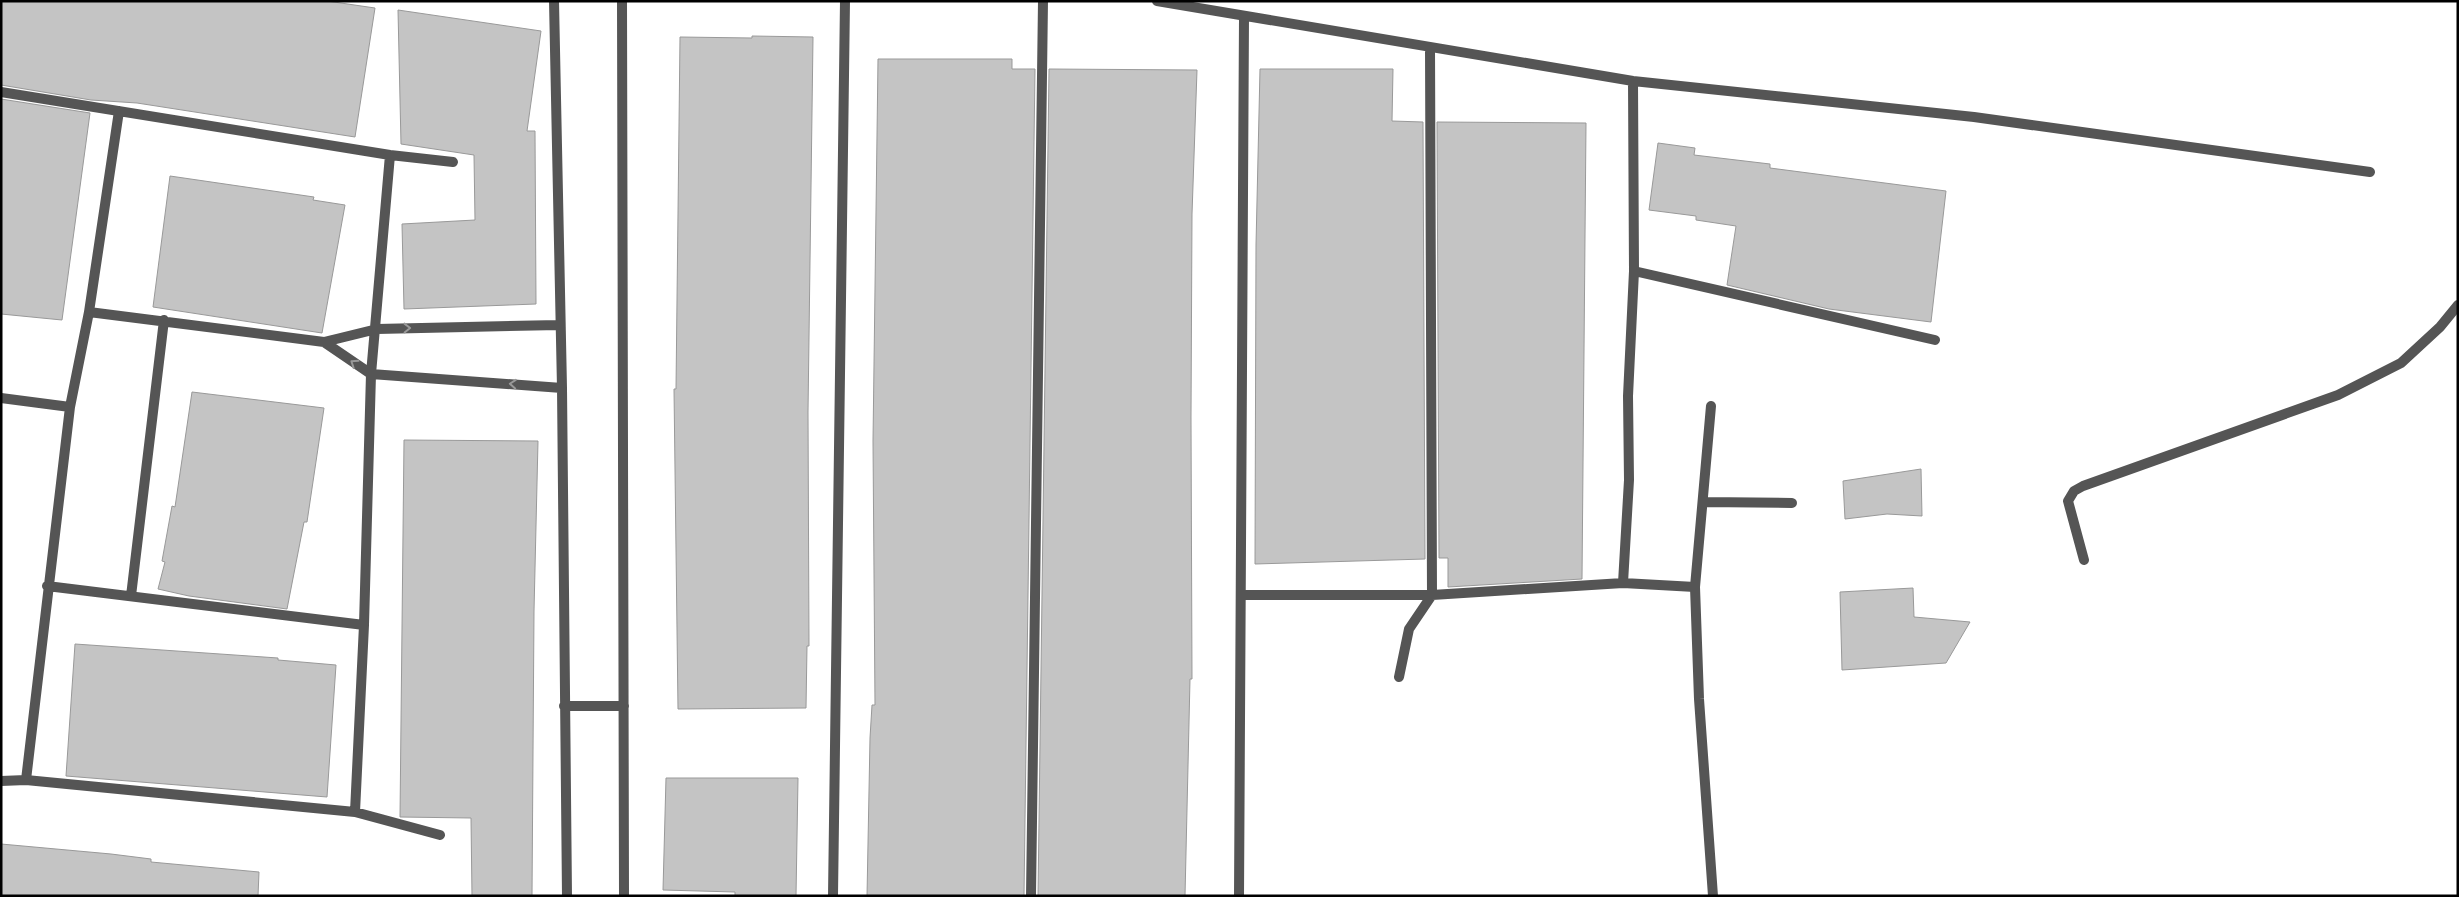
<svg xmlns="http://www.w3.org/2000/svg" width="2459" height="897" font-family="'Noto Sans',sans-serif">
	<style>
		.building { fill: #c4c4c4; stroke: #999 }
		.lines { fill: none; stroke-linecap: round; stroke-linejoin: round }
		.minor { stroke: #555; stroke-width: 10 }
		.oneway { stroke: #999 }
	</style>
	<rect width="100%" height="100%" fill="#fff"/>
	<!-- building -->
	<path class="building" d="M1,1H327L375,8L355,137L137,103L91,100L1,85Z
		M398,10L541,31L527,131H535L536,304L404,309L402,224L475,220L474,155L401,144Z
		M752,36L813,37L808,412L809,646H807L806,708L678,709L674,389H676L680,37L752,38Z
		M878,59H1012V69H1035L1024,896H867L870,738L872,705H875L873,441Z
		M1049,69L1197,70L1192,214L1191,417L1192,679H1190L1185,896H1038Z
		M1260,69H1393L1392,121L1423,122L1425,559L1255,564L1256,245Z
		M1,99L90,113L62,320L1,314Z
		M1437,122L1586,123L1582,579L1448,587V558H1439Z
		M1658,143L1695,148L1694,155L1770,164V168L1946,191L1931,322L1829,309L1727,285L1736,226L1696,220V216L1649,210Z
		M170,176L314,197L313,200L345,205L322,333L153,307Z
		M192,392L324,408L307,522H304L287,609L189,596L158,589L165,562L162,561L172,506L175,507Z
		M404,440L538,441L534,611L532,896H472L471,818L400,817Z
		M1921,469L1922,516L1887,514L1845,519L1843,481Z
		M1913,588L1914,617L1970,622L1946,663L1842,670L1840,592Z
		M75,644L278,658V660L336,665L327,797L66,776Z
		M666,778H798L796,896H735V892L663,890Z
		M1,844L111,854L151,859V862L259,872L258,896H1Z"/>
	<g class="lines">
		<!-- minor -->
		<path class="minor" d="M554,1L562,388L567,896
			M622,1L624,896
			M1157,1L1633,81L1974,117L2370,172
			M1,92L390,155L453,162
			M1634,271L1935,340
			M89,312L324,342L377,329L559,325
			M324,342L371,374L562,388
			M1,398L70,407
			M1711,406L1695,587L1699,699L1713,896
			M1703,502L1792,503
			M2084,560L2068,501L2074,491L2083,486L2338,395L2401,363L2440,327L2458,305
			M1623,583L1629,480L1628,396L1634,271L1633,81
			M47,586L364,625
			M1242,595H1432L1623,583L1695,587
			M131,596L164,320
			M1399,677L1409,629L1432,595L1430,47
			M564,706H624
			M26,780L70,407L89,312L119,111
			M1,781L26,780L355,812L440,835
			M355,812L364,625L371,374L390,155
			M833,896L845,1
			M1031,896L1043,1
			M1239,896L1244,17"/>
	</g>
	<!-- one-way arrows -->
	<defs><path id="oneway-chevron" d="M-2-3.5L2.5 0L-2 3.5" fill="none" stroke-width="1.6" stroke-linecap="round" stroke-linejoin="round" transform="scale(1.25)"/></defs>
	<g class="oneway">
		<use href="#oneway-chevron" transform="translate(407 328) rotate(-1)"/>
		<use href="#oneway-chevron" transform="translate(354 363) rotate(-146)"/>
		<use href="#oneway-chevron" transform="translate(513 384) rotate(-176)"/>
	</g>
	<!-- border -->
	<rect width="2459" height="897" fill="none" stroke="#000000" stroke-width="5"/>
</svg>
